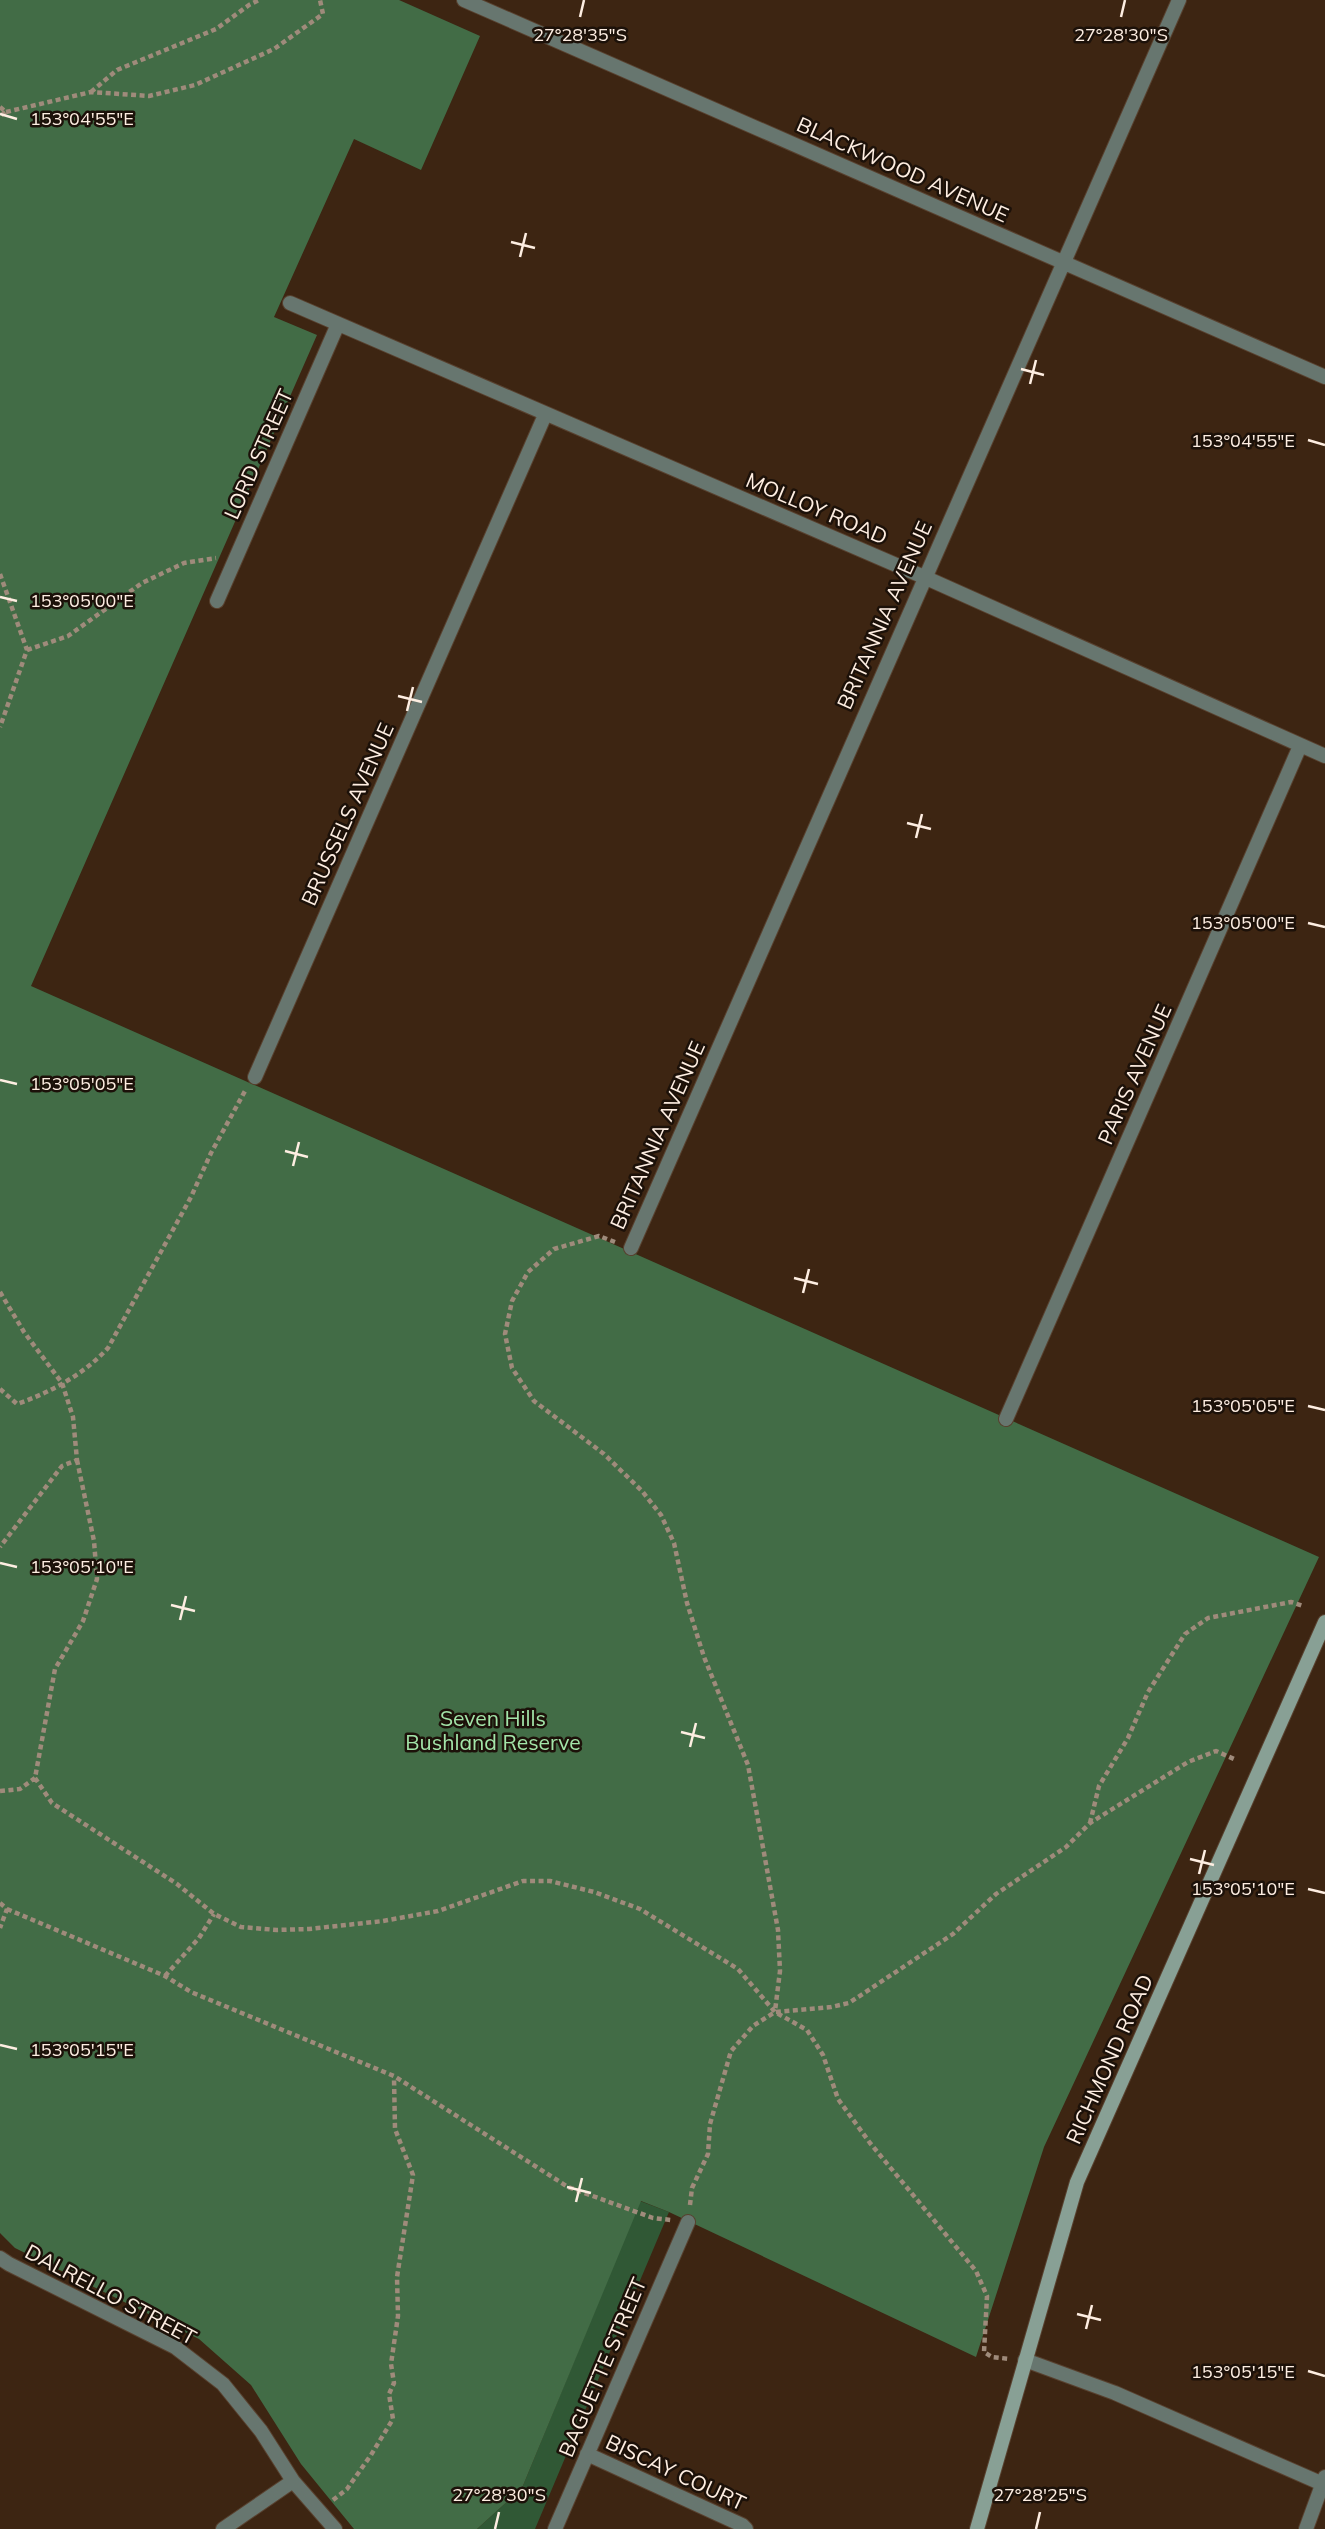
<svg xmlns="http://www.w3.org/2000/svg" width="1325" height="2529" font-family="Mulish,sans-serif">
	<style>
		.green { fill: #305835 }
		.forest { fill: #426c46 }
		.lines { fill: none; stroke-linecap: round; stroke-linejoin: round }
		.minor-casing { stroke: #58412f; stroke-width: 16 }
		.tertiary-casing { stroke: #58412f; stroke-width: 16 }
		.secondary-casing { stroke: #58412f; stroke-width: 16 }
		.path { stroke: #9f8b7b; stroke-width: 4.5; stroke-dasharray: 5 3.5; stroke-linecap: butt }
		.minor { stroke: #67766f; stroke-width: 14 }
		.tertiary { stroke: #67766f; stroke-width: 14 }
		.secondary { stroke: #88a095; stroke-width: 14 }
		.ticks { fill: none; stroke: #feeee2; stroke-width: 2.5 }
		.labels { text-anchor: middle; dominant-baseline: central; stroke-width: 5; stroke-linejoin: round; paint-order: stroke }
		.street-label { font-size: 21px; fill: #feeee2; stroke: #1c1109 }
		.park-label { font-size: 21px; fill: #a3e5a9; stroke: #1c1109 }
		.ticks-label { font-size: 18px; text-anchor: middle; fill: #feeee2; stroke: #1c1109; stroke-width: 5; stroke-linejoin: round; paint-order: stroke }
	</style>
	<rect width="100%" height="100%" fill="#3d2512"/>
	<!-- green -->
	<path class="green" d="M640,2201L669,2212L535,2529H477L522,2488Z"/>
	<!-- forest -->
	<path class="forest" d="M0,0H399L480,36L421,170L354,139L274,317L317,335L31,986L1319,1557L1044,2147L976,2357L669,2212L641,2201L522,2488L477,2529H354L301,2464L251,2385L199,2339L15,2248L0,2233Z"/>
	<g class="lines">
		<defs>
			<path id="minor" d="M464,0L1325,377
				M290,303L924,577L1325,756
				M217,601L338,324
				M255,1077L545,415
				M631,1248L1179,0
				M1006,1419L1300,746
				M0,2258L9,2264L175,2347L223,2384L261,2431L293,2481L335,2529
				M587,2454L742,2525L746,2529
				M223,2529L293,2481
				M555,2529L688,2222
				M1306,2529L1325,2477"/>
			<path id="tertiary" d="M1025,2360L1115,2393L1325,2485"/>
			<path id="secondary" d="M977,2529L1077,2182L1325,1622"/>
		</defs>
		<!-- minor casing -->
		<use href="#minor" class="minor-casing"/>
		<!-- tertiary casing -->
		<use href="#tertiary" class="tertiary-casing"/>
		<!-- secondary casing -->
		<use href="#secondary" class="secondary-casing"/>
		<!-- path -->
		<path class="path" d="M91,92L117,70L216,29L249,5L259,0
			M0,107L6,112L0,116
			M6,112L91,92L149,96L195,85L274,49L323,14L320,0
			M0,574L27,650L0,727
			M27,650L68,636L142,583L184,563L216,558
			M615,1242L599,1236L554,1249L528,1272L512,1301L505,1334L512,1368L534,1401L604,1454L642,1491L661,1515L674,1543L687,1603L704,1657L748,1765L778,1930L780,1971L775,2011
			M0,1292L24,1332L62,1383L73,1417L77,1460L62,1466L0,1547
			M0,1389L17,1404C51,1392 83,1375 108,1348L191,1197L211,1153L245,1091
			M77,1460L94,1541L97,1579L83,1621L55,1669L35,1778L52,1803L177,1884L214,1914L241,1927L277,1930L309,1929L383,1921L438,1911L523,1881H550L594,1892L640,1909L738,1969L775,2012L807,2030L823,2055L838,2099L870,2143L976,2271L987,2296L984,2352L992,2357L1010,2359
			M0,1791L20,1789L35,1778
			M1090,1823L1099,1786L1128,1738L1148,1692L1185,1634L1208,1618L1291,1602L1303,1606
			M0,1903L7,1909L0,1928
			M7,1909L165,1976L191,1992L394,2076L568,2187L653,2218L671,2220
			M165,1976L199,1938L214,1914
			M690,2205L692,2188L708,2154L710,2124L731,2051L753,2026L775,2012L831,2007L849,2003L953,1934L996,1894L1066,1847L1090,1823L1188,1762L1216,1751L1234,1759
			M333,2500L347,2489L371,2455L393,2419L389,2394L394,2383L391,2364L398,2316L397,2277L413,2175L395,2129L394,2077"/>
		<!-- minor -->
		<use href="#minor" class="minor"/>
		<!-- tertiary -->
		<use href="#tertiary" class="tertiary"/>
		<!-- secondary -->
		<use href="#secondary" class="secondary"/>
	</g>
	<!-- ticks -->
	<path class="ticks" d="M580,17L584,0M1121,17L1125,0M0,114L17,119M511,242L535,248M520,257L526,233M1021,369L1044,375M1030,384L1036,360M1308,440L1325,445M0,597L17,601M398,696L422,702M407,711L413,687M907,823L931,829M916,838L922,814M1308,923L1325,927M0,1080L17,1084M285,1151L308,1157M293,1166L299,1142M794,1278L818,1284M803,1293L809,1269M1308,1406L1325,1410M0,1563L17,1567M171,1605L195,1611M180,1620L186,1596M681,1732L705,1738M690,1747L696,1723M1190,1859L1214,1865M1199,1874L1205,1850M1308,1889L1325,1893M0,2045L17,2049M567,2187L591,2193M576,2202L582,2178M1077,2314L1101,2320M1086,2329L1092,2305M1308,2371L1325,2376M495,2529L499,2512M1036,2529L1040,2512"/>
	<g class="labels">
		<!-- street labels -->
		<g class="street-label">
			<text transform="translate(903 169) rotate(24)">BLACKWOOD AVENUE</text>
			<text transform="translate(258 454) rotate(-66)">LORD STREET</text>
			<text transform="translate(817 508) rotate(23)">MOLLOY ROAD</text>
			<text transform="translate(884 615) rotate(-66)">BRITANNIA AVENUE</text>
			<text transform="translate(347 814) rotate(-66)">BRUSSELS AVENUE</text>
			<text transform="translate(1134 1074) rotate(-66)">PARIS AVENUE</text>
			<text transform="translate(657 1135) rotate(-66)">BRITANNIA AVENUE</text>
			<text transform="translate(1109 2059) rotate(-66)">RICHMOND ROAD</text>
			<text transform="translate(111 2294) rotate(28)">DALRELLO STREET</text>
			<text transform="translate(602 2367) rotate(-67)">BAGUETTE STREET</text>
			<text transform="translate(676 2472) rotate(25)">BISCAY COURT</text>
		</g>
		<!-- park labels -->
		<g class="park-label">
			<text x="493" y="1718">Seven Hills<tspan x="493" dy="24">Bushland Reserve</tspan></text>
		</g>
	</g>
	<g class="ticks-label">
		<text x="580" y="41">27°28'35"S</text>
		<text x="1121" y="41">27°28'30"S</text>
		<text x="82" y="125">153°04'55"E</text>
		<text x="1243" y="447">153°04'55"E</text>
		<text x="82" y="607">153°05'00"E</text>
		<text x="1243" y="929">153°05'00"E</text>
		<text x="82" y="1090">153°05'05"E</text>
		<text x="1243" y="1412">153°05'05"E</text>
		<text x="82" y="1573">153°05'10"E</text>
		<text x="1243" y="1895">153°05'10"E</text>
		<text x="82" y="2056">153°05'15"E</text>
		<text x="1243" y="2378">153°05'15"E</text>
		<text x="499" y="2501">27°28'30"S</text>
		<text x="1040" y="2501">27°28'25"S</text>
	</g>
</svg>
